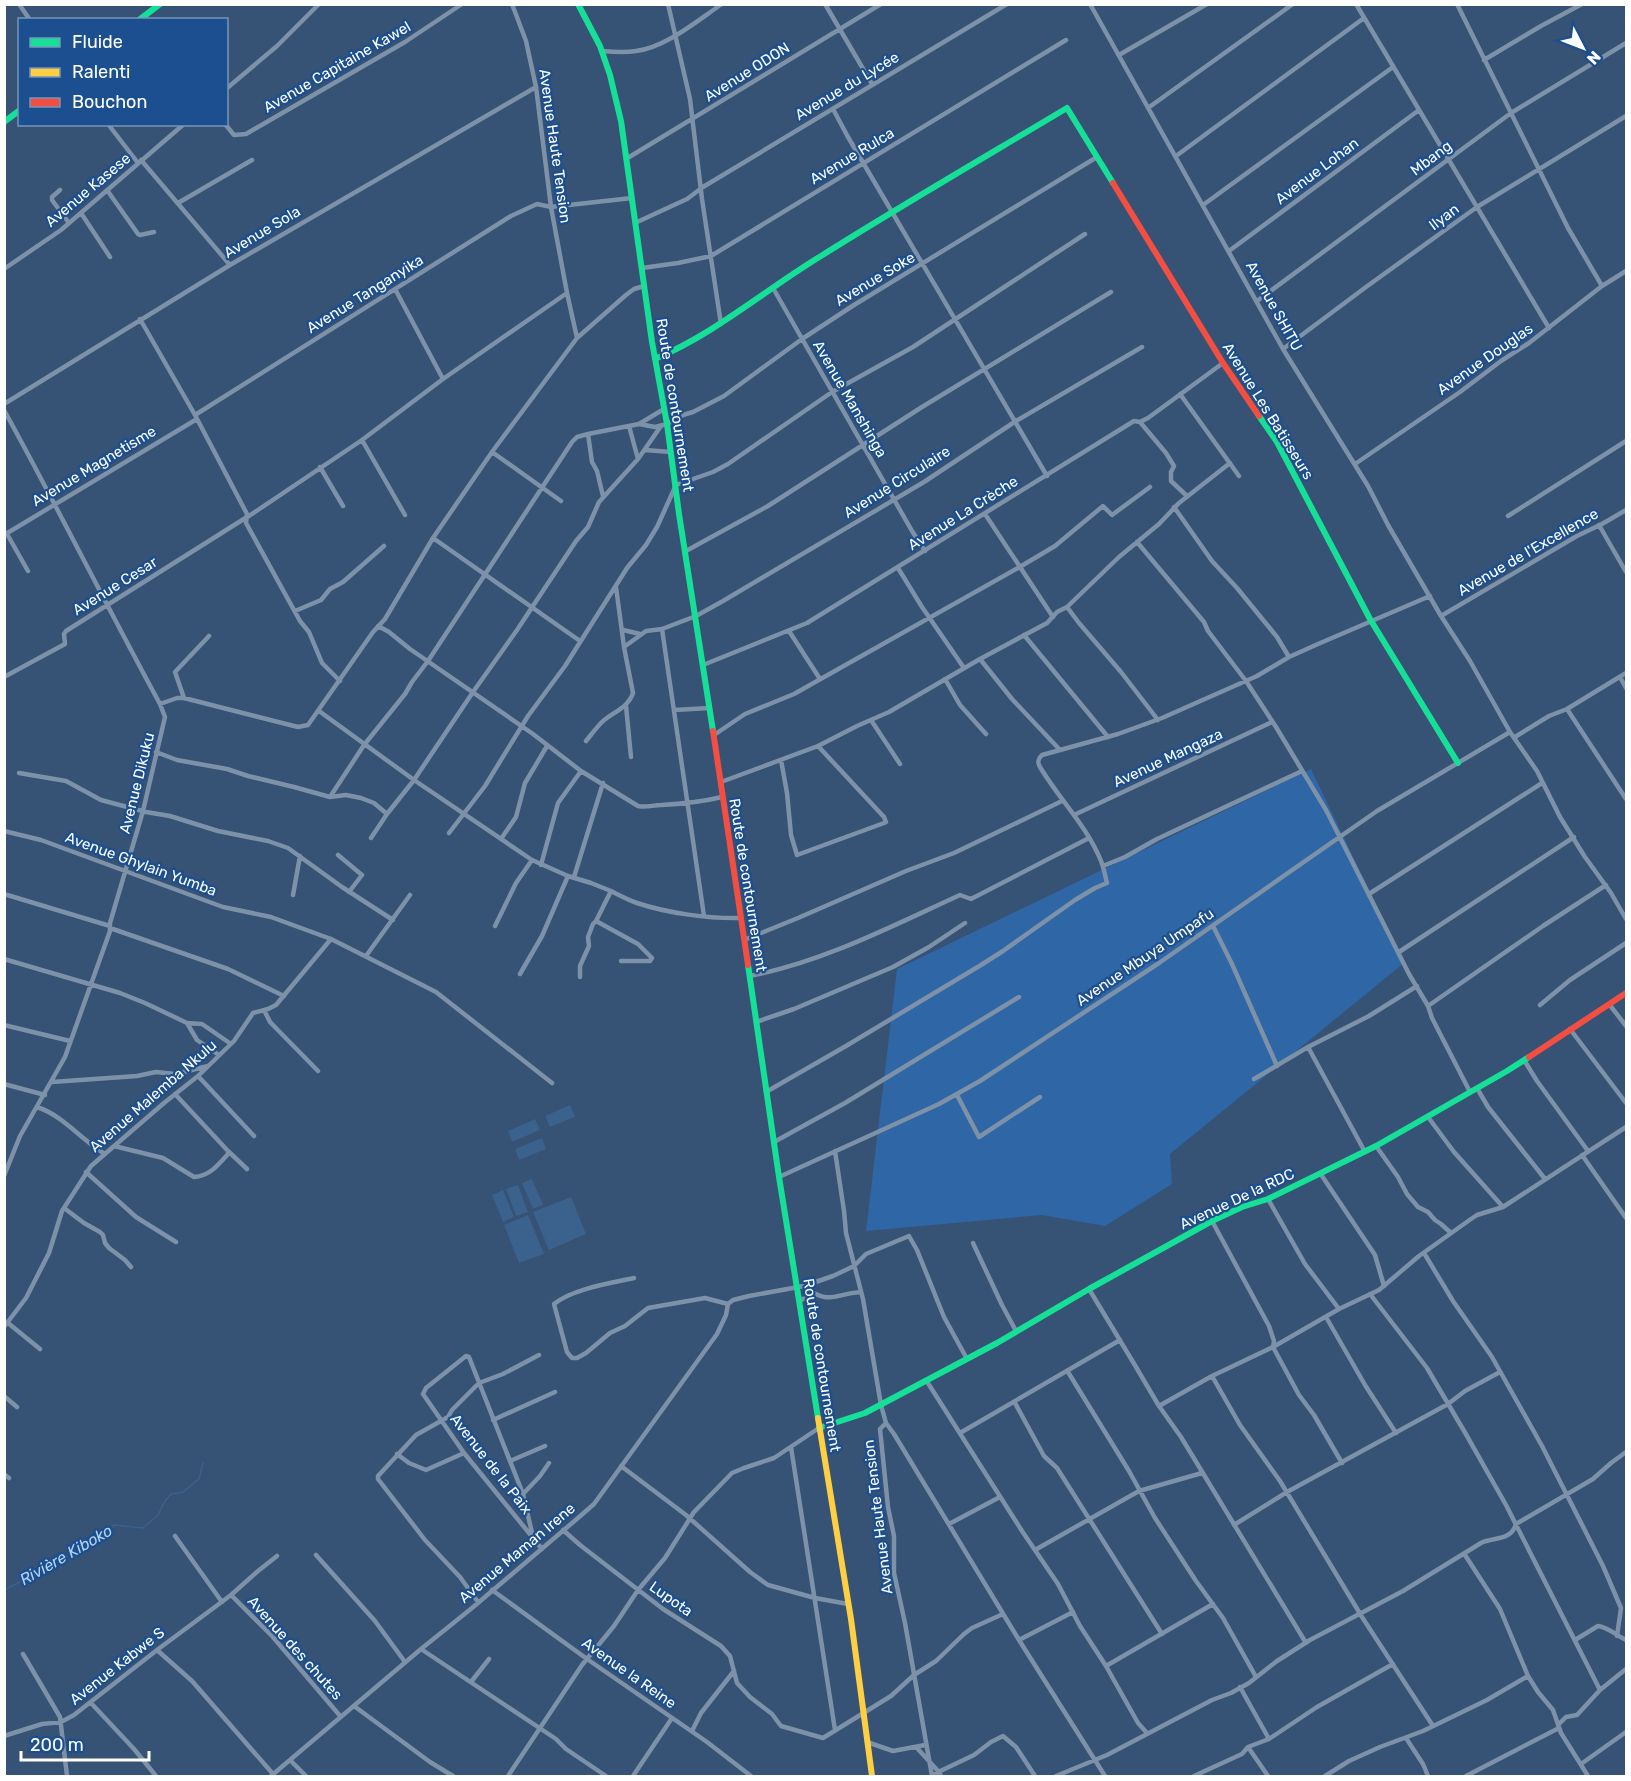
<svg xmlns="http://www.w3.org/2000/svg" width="1631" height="1781" font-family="Rubik,sans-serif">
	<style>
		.green { fill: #2f66a5 }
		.water { fill: #3b618d }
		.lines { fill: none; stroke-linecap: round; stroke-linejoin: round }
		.stream { stroke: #3b618d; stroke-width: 1.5 }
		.street { stroke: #7d92a8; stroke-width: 4.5 }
		.fast { stroke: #16e098; stroke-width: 6 }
		.slow { stroke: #ffcf43; stroke-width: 6 }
		.jam { stroke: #f24e42; stroke-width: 6 }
		.labels { text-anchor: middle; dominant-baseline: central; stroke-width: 4.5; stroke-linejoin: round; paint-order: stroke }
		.street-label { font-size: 15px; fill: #fff; stroke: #1b4f8f }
		.water-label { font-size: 16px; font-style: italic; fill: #b5d3f5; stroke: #1b4f8f }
	</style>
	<rect width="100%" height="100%" fill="#365274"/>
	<!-- green -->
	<path class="green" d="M1311,769L1404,963L1170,1154L1172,1184L1105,1226L1042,1215L866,1231L897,969Z"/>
	<!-- water -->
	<path class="water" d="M570,1105L575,1117L550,1127L545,1116Z
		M535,1119L540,1130L512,1142L508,1131Z
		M542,1138L546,1149L519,1160L515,1149Z
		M532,1179L543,1205L533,1209L522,1183Z
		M518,1185L528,1212L516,1216L506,1189Z
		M503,1190L514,1217L503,1222L492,1195Z
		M571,1197L586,1234L549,1250L533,1212Z
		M528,1215L544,1254L519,1263L504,1225Z"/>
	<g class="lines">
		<!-- stream -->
		<path class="stream" d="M4,1590L22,1581L47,1570L53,1564L95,1542L114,1525L143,1528L158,1515L165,1501L171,1494L183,1492L199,1479L203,1463"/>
		<!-- street -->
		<path class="street" d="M19,4L30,20
			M512,4L526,41L536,87L551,207L567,293L577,338
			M668,4L690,99L702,199L721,324
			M825,4L872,84
			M1090,4L1283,349L1368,486L1388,525L1441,616L1470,661L1510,732L1537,771L1560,817L1585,857L1611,893L1626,919
			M1356,4L1549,328
			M1457,4L1568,228L1602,286
			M602,51C613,52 625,53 636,51C665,48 698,20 722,4
			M1119,55L1207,4
			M1484,60L1541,26L1582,4
			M226,89L277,46L319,4
			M1148,108L1293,4
			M833,109L848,137L1047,476
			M108,124L138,163
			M225,124L234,135L246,134L405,42L462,4
			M1176,156L1364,18
			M626,159L881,4
			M141,160L230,265
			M60,190L52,197V200L69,223
			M107,190L138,234L140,235L154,232
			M178,203L252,160
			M1203,205L1393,67
			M81,213L110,257
			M635,223L687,199L703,187L1007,4
			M1229,251L1419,110
			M642,268L678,263L711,256L1066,40
			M4,269L61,230L184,124
			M773,288L912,531L925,551
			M395,289L443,379
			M1257,301L1511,113L1626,43
			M140,319L195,415L247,514L246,523L300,621L309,632L322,663L340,681
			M1283,349L1366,287L1477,207L1626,116
			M1180,394L1239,476
			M4,404L230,265L536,87
			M4,410C58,508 107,607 160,704L165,717L143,811L110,923V931L65,1057L20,1136L4,1176
			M195,415L511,216L537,204L551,207L632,198
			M1140,422L1166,453L1174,466L1171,472V481L1187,496
			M639,424L655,427L667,424L683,415L693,412L724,396L802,339L854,305L1097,157
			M629,426L638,459
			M588,434L592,462L597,471L603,496
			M362,440L405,515
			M645,450L671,452
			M492,452L561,501
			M1355,464L1460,392L1501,361L1529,343L1602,286L1626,271
			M320,467L343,506
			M1174,507L1212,561L1237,588L1277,637L1289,657
			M985,514L1053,617
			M1508,516L1626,441
			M246,518L362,440L443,379L567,293
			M1599,525L1626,572
			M7,534L28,571
			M4,535L197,419
			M433,538L580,641
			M1137,542L1204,622L1208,631L1246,681L1276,727L1326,810L1409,974L1428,1006L1432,1018L1470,1092
			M686,551L768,506L922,407L1111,292
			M898,568L922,607L964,668
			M1067,607L1119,557L1159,524L1179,503L1230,463
			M295,611L321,600L330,589L343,582L384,546
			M1441,616L1577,536L1602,524L1626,510
			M378,626L389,632L410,649L533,734L581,771L638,806C646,808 653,805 661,805C682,804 701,802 722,797
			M662,629L704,916
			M623,630L640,634
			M789,631L820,679
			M1024,635L1108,737
			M624,647L646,631L662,629L696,616L723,601L924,482L1016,421L1142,347
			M980,659L1047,623L1057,612L1067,607L1079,623L1121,672L1158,720
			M703,665L807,623L1134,421L1140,422L1148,418L1223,363
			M4,677L65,644L64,634L66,631L247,517
			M1620,677L1626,688
			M945,679L960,705L986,734
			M184,698L175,672L209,636
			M160,704L177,698H184L298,727L308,725L373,632L385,619L433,538L492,452L577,338L626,295L634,289L644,286
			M626,706L631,757
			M1567,709L1626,799
			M674,710L710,708
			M319,711L414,780L473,692L517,630L576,541L588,527L599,502L638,459L661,426
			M871,720L900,764
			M714,735L745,714L794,694L1018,568L1055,546L1103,506L1112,515L1150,487
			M1515,737L1549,716L1567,709L1626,673
			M586,741C591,735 596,728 602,722C613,712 628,708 633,693L624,647L616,587
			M156,752L177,760L227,769L248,776L294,787L330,797L346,795L361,798L374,803L387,814L414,780L532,860L568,876
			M781,760L787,793L791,835L797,855L884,823L886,822L884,817L818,746
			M19,773L66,781L101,800L146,812L170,816L218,831L268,841L288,848L342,887L393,920
			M721,782L818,746L857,726L889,712L980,659L1012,699L1060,750
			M330,797L364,745L405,694L412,682L428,661L572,442L577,437L588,434L639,424L664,409
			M1074,815L1272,722
			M4,831L41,840L223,907L271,917L331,939L436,992L552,1083
			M449,833L485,786L528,716L565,666L627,568L646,545L657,527L676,485L713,472L728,464L832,392L913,347L1085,234
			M371,838L387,814
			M501,839L516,817L525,783L547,746
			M338,855L362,875L349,892
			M541,865L558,803L581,771
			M1103,866L1125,857L1157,839L1302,771
			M574,877L603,783
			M4,894L110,926
			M1369,894L1542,783
			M293,895L300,856
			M596,921L638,944L652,958L650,961H621
			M495,926L516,883L532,860
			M1213,926L1232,964L1277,1066
			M110,928L228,969L284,996
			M744,940L798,918L906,871L954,853L1062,801
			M1399,952L1574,837
			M366,956L410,895
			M4,959L120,993L145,1003L187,1023L197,1040L219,1055
			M520,974L542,936L568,876L591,883L611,891
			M750,976C823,962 892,926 960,895L971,899L1089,838
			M580,977V966L589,946L588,937L593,924L596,921L611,891C619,895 628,900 637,903C667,913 709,919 741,918
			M1609,1004L1626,1026
			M1540,1005L1570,980L1626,943
			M1428,1006L1543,926L1606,885
			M264,1010L270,1022L318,1071
			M756,1022L794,1009L893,967L929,947L965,923
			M187,1023L202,1024L231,1044
			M4,1025L70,1041
			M1570,1029L1626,1103
			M1308,1047L1365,1152
			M1524,1060L1537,1081L1588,1151
			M198,1076L254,1136
			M1254,1079L1308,1047L1369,1016L1417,986
			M52,1082L137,1076L156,1072L175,1074L208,1066
			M4,1084L45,1095
			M1477,1088L1488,1107L1545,1179
			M766,1092L846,1046L981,965L1003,951L1075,900L1095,888L1107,883C1105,876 1104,868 1101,861C1087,826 1059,799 1040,767C1037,762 1038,759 1042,755L1118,734L1162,718L1257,676L1289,657L1318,644L1430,596
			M957,1095L979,1137L1040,1097
			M37,1107C64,1116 81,1140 105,1154
			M1428,1117L1454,1152L1503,1207
			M774,1142L845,1103L1019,997
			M114,1146L163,1158L194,1177C210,1176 218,1165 228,1154V1151L175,1094
			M1376,1146L1398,1177L1407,1194L1418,1207L1428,1212L1435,1220L1441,1224L1451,1233
			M228,1151L247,1169
			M835,1151L844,1211L846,1233L863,1299L881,1405L886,1423L880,1429L888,1507L894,1536V1573L905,1623L932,1776
			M1582,1155L1626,1218
			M86,1172L136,1217L176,1242
			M1320,1173L1375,1255L1384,1286
			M779,1177L939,1104L980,1081L1159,963L1377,811L1510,732
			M1268,1199L1305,1264L1339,1309
			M64,1208L84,1223L100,1232L103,1235L105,1243L109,1248L125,1260L131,1267
			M1212,1221L1269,1326L1274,1341L1273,1347L1299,1395L1314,1415L1342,1463
			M973,1243L1002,1305L1016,1331
			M1424,1253L1453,1301L1492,1357L1542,1446L1603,1566L1621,1608L1617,1636
			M634,1278C611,1283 572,1289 554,1304L567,1352L572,1358H577L586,1353L610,1333L625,1326L648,1308L705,1298L728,1304
			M804,1286C829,1306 833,1294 861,1292
			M1089,1289L1136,1367L1159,1406L1181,1437L1306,1643
			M1370,1294L1427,1368L1467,1436L1506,1505L1600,1690
			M800,1300L816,1295
			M728,1304L733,1300L749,1296L804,1286L833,1276L854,1266L866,1254L909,1236L917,1250L944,1317L967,1359
			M1326,1317L1365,1385L1396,1433
			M8,1323L40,1349
			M4,1327L26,1298L49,1253L62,1211L91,1166L164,1103L198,1076L234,1041L253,1013L268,1009L276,1005L331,939
			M1068,1372L1129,1471L1155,1518L1196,1581L1223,1618L1256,1677
			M1212,1376L1240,1425L1280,1481L1362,1617L1433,1726
			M926,1380L1022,1531L1058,1584L1080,1626L1106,1666L1138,1723L1147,1733
			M4,1396L17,1407
			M1015,1403L1044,1456L1057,1468L1162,1634
			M1159,1406L1212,1376L1273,1347L1339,1309L1379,1290L1419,1256L1471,1219L1477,1215L1503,1207L1626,1127
			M493,1420L555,1392
			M886,1423L894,1434L1019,1640L1105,1776
			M960,1433L1120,1340
			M791,1447L835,1730
			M397,1454L409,1463L426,1470L464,1453
			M510,1461L545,1446
			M621,1466L686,1515L750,1572L768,1585L815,1598L848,1604
			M4,1474L9,1478
			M523,1494L540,1476L549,1463
			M949,1524L1000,1497
			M1234,1525L1287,1492L1448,1404L1465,1391L1500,1372
			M563,1530L580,1545L663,1609L721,1646L730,1656L737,1683L750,1697L772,1714L781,1726L823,1738L891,1696L914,1675L936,1661L964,1634L972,1628L1003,1614
			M175,1536L222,1602
			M533,1537L523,1494L469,1357L466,1356L426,1388L423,1394L464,1453L542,1549
			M1035,1550L1139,1491L1202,1473
			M316,1555L375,1621L405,1662
			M1465,1555L1500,1609L1528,1676L1538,1692L1553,1710L1561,1733L1588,1776
			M492,1590L587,1659L707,1742L751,1776
			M231,1595L272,1636L341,1717
			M478,1602L460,1577L425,1540L378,1479V1476L416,1435L448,1417L452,1410L479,1383L503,1374L539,1355
			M1019,1640L1073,1612
			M1575,1640L1598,1626C1608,1627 1617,1636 1626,1640
			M421,1649L556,1739L566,1749L606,1776
			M157,1650L192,1681L273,1774
			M23,1654L60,1717L67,1776
			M1106,1666L1213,1604
			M471,1682L489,1659
			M1240,1687L1269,1739
			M91,1703L134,1749L156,1776
			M354,1706L430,1762L453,1776
			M1558,1725L1566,1717L1577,1715L1600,1690L1626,1669
			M692,1731L701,1713L734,1671
			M4,1736L42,1724L61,1722L74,1715L157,1650L231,1595L258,1571L277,1556
			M1406,1738L1423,1764L1428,1776
			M867,1742L893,1751L925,1745
			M916,1747L939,1772L941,1776
			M1248,1747L1268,1776
			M291,1761L306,1776
			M1581,1764L1626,1732
			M932,1775L974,1755L991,1742L1003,1736L1016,1747L1035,1776
			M271,1776L421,1649L472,1608L578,1518L594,1504L717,1334L726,1315L728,1304
			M508,1776L582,1665L614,1626L638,1590L665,1558L694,1512L732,1473L744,1468L774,1458L819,1428
			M633,1776L672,1718
			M1056,1776L1107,1755L1212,1700L1231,1693L1249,1683L1277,1661L1310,1640L1403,1591L1481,1543C1494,1537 1511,1541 1516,1524L1593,1479L1611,1463L1626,1452
			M1194,1776L1242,1754L1248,1747L1269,1739L1317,1707L1393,1664
			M1325,1776L1349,1761L1380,1747L1423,1731L1487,1700L1528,1676
			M1466,1776L1559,1728"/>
		<!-- fast -->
		<path class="fast" d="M578,4L600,46L610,75L621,121L652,342L667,424L679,514L713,731
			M139,20L160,4
			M4,122L20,110
			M655,359C716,333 765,290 821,256C902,205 985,157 1067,108L1113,183
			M1259,416L1277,442L1370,619L1458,763
			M748,965L779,1177L818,1418
			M819,1428L865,1413L997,1343L1089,1289L1212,1221L1242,1207L1268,1199L1376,1146L1507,1071L1529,1057"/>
		<!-- slow -->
		<path class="slow" d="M818,1418L851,1619L872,1776"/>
		<!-- jam -->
		<path class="jam" d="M1113,183L1223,363L1259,416
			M713,731L748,965
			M1529,1057L1626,993"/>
	</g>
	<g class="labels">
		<!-- street labels -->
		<g class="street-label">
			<text transform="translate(337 67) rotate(-30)">Avenue Capitaine Kawel</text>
			<text transform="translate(747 72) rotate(-32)">Avenue ODON</text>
			<text transform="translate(847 86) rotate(-31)">Avenue du Lycée</text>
			<text transform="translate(555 146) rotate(82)">Avenue Haute Tension</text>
			<text transform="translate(852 156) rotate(-31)">Avenue Rulca</text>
			<text transform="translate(1431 158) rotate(-37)">Mbang</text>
			<text transform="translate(1317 171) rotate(-37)">Avenue Lohan</text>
			<text transform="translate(88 190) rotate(-40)">Avenue Kasese</text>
			<text transform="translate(1444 217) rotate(-37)">Ilyan</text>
			<text transform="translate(262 232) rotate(-31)">Avenue Sola</text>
			<text transform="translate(875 279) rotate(-31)">Avenue Soke</text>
			<text transform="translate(365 294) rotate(-32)">Avenue Tanganyika</text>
			<text transform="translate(1274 306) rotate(61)">Avenue SHITU</text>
			<text transform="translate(1485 359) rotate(-35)">Avenue Douglas</text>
			<text transform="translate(850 399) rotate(60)">Avenue Manshinga</text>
			<text transform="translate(675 405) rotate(81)">Route de contournement</text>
			<text transform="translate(1268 411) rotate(58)">Avenue Les Batisseurs</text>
			<text transform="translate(94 466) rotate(-31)">Avenue Magnetisme</text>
			<text transform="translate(897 482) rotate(-32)">Avenue Circulaire</text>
			<text transform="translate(963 513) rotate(-32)">Avenue La Crèche</text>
			<text transform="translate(1528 552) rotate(-30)">Avenue de l'Excellence</text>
			<text transform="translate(115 586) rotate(-32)">Avenue Cesar</text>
			<text transform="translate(1168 758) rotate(-25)">Avenue Mangaza</text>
			<text transform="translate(137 783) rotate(-76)">Avenue Dikuku</text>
			<text transform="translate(141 864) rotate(20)">Avenue Ghylain Yumba</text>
			<text transform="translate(748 885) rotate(81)">Route de contournement</text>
			<text transform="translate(1145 957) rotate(-34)">Avenue Mbuya Umpafu</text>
			<text transform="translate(153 1096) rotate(-41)">Avenue Malemba Nkulu</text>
			<text transform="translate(1237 1199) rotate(-25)">Avenue De la RDC</text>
			<text transform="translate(822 1365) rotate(81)">Route de contournement</text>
			<text transform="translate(491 1464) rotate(52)">Avenue de la Paix</text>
			<text transform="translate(878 1517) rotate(-97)">Avenue Haute Tension</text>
			<text transform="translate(517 1553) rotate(-40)">Avenue Maman Irene</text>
			<text transform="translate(671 1599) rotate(35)">Lupota</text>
			<text transform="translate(295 1648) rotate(48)">Avenue des chutes</text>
			<text transform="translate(117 1666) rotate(-38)">Avenue Kabwe S</text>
			<text transform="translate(629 1673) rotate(35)">Avenue la Reine</text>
		</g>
		<!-- water labels -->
		<g class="water-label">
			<text transform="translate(66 1555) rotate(-30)">Rivière Kiboko</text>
		</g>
	</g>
	<!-- border -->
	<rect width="1631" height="1781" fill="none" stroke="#ffffff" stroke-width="12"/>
	<!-- legend -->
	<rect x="18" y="18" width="210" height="108" fill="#1b4f8f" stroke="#7695bc" stroke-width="1.5"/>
	<rect x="30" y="38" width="30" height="9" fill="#16e098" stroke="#7695bc" stroke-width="1.5"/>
	<text x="72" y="48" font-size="18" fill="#ffffff">Fluide</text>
	<rect x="30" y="68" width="30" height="9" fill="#ffcf43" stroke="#7695bc" stroke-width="1.5"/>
	<text x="72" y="78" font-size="18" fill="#ffffff">Ralenti</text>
	<rect x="30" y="98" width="30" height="9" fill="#f24e42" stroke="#7695bc" stroke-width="1.5"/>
	<text x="72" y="108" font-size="18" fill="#ffffff">Bouchon</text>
	<!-- north arrow -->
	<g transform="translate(1583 48) rotate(132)" stroke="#1b4f8f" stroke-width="4.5" paint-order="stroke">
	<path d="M0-4.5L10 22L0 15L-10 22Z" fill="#ffffff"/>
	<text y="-9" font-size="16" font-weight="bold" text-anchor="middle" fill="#ffffff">N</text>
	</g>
	<!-- scale -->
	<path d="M21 1751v9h128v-9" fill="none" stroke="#ffffff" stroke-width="3"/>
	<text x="30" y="1751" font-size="18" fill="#ffffff" stroke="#1b4f8f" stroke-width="4.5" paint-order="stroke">200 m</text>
</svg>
